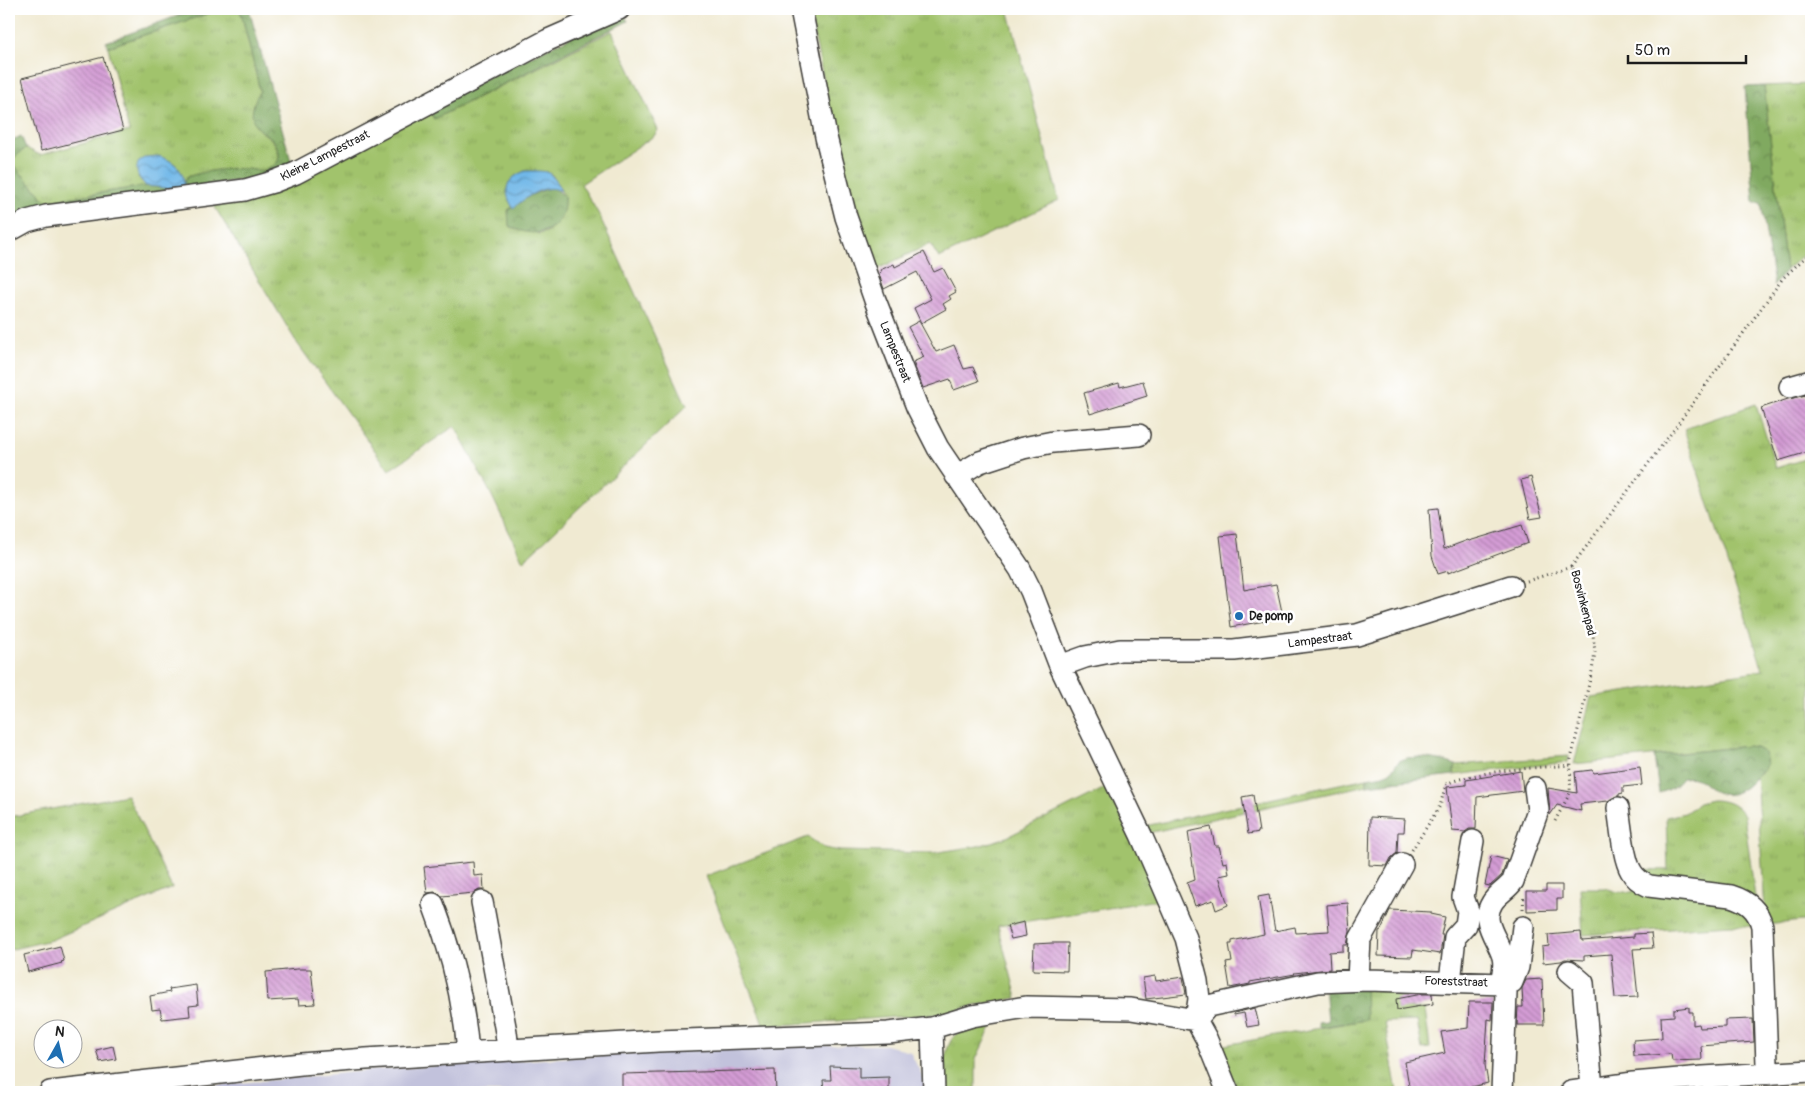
<svg xmlns="http://www.w3.org/2000/svg" width="1820" height="1101" font-family="Pangolin,sans-serif">
	<style>
		.industrial { fill: #c2c2dc }
		.grass { fill: url(#grass-tufts); stroke: #5e7044; fill-rule: evenodd }
		.forest { fill: url(#forest-crowns); stroke: #4e623e }
		.water { fill: url(#water-waves); stroke: #466a82 }
		.building { fill: url(#building-back-hatch) }
		.lines { fill: none; stroke-linecap: round; stroke-linejoin: round }
		.minor-casing { stroke: #3c3b37; stroke-width: 24 }
		.path { stroke: #3c3b37; stroke-width: 3; stroke-dasharray: 1 4; stroke-linecap: butt }
		.minor { stroke: #fff; stroke-width: 21 }
		.poi-dot { fill: #1f6fb2; stroke: #fff; stroke-width: 2 }
		.labels { text-anchor: middle; dominant-baseline: central; stroke-width: 5; stroke-linejoin: round; paint-order: stroke }
		.street-label { font-size: 12px; fill: #1c1c1c; stroke: #fff }
		.poi-label { font-size: 12px; font-weight: bold; fill: #1c1c1c; stroke: #fff; text-anchor: start }
	</style>
	<defs>
		<pattern id="grass-tufts" width="24" height="20" patternUnits="userSpaceOnUse" patternTransform="scale(1.25)"><rect width="24" height="20" fill="#a1c36c"/><path d="M3 7l-1-3M5 7V3M7 7l1-3M15 17l-1-3M17 17v-4M19 17l1-3" fill="none" stroke="#8aa75d"/></pattern>
		<pattern id="forest-crowns" width="20" height="18" patternUnits="userSpaceOnUse" patternTransform="scale(1.25)"><rect width="20" height="18" fill="#80a960"/><path d="M2 6a3 3 0 1 1 6 0M12 15a3 3 0 1 1 6 0" fill="none" stroke="#68894e"/></pattern>
		<pattern id="water-waves" width="16" height="10" patternUnits="userSpaceOnUse" patternTransform="scale(1.25)"><rect width="16" height="10" fill="#70b7e8"/><path d="M0 5q4-4 8 0t8 0" fill="none" stroke="#5b94bb"/></pattern>
		<pattern id="building-back-hatch" width="6" height="6" patternUnits="userSpaceOnUse" patternTransform="scale(1.25)"><rect width="6" height="6" fill="#d49cd5"/><path d="M-1 5l2 2M0 0l6 6M5-1l2 2" fill="none" stroke="#ab7eac"/></pattern>
	</defs>
	<rect width="100%" height="100%" fill="#fff"/>
	<filter id="ink" filterUnits="userSpaceOnUse"><feTurbulence type="fractalNoise" baseFrequency=".02" numOctaves="2"/><feDisplacementMap in="SourceGraphic" scale="10" xChannelSelector="R" yChannelSelector="G"/><feConvolveMatrix kernelMatrix="1 2 1 2 8 2 1 2 1" color-interpolation-filters="sRGB"/></filter>
	<filter id="wash" filterUnits="userSpaceOnUse"><feTurbulence type="fractalNoise" baseFrequency=".0096" numOctaves="4" result="noise"/><feDisplacementMap in="SourceGraphic" scale="20" xChannelSelector="R" yChannelSelector="G"/><feGaussianBlur stdDeviation="1.12" result="paint"/><feColorMatrix in="noise" values="0 0 0 0 0 0 0 0 0 0 0 0 0 0 0 0 0 1.4 0 .05"/><feComposite in="paint" operator="in"/></filter>
	<g filter="url(#wash)">
		<rect width="100%" height="100%" fill="#f0ead2"/>
		<!-- industrial -->
		<path class="industrial" d="M886,1045L910,1052L925,1081V1092H144L387,1069L745,1046Z"/>
		<!-- grass -->
		<path class="grass" d="M222,9H239L242,16L260,91C253,102 249,118 258,129C262,133 267,135 271,139C276,143 282,158 277,164C274,168 267,170 262,172C243,165 207,170 187,177L184,183C181,162 166,156 147,157L138,177L146,186L46,201L10,161L26,148L40,155L129,131L108,47Z
			M827,9H1008L1059,200L939,258L930,244L871,272L856,236L810,15Z
			M612,31L658,130L654,136L581,184L598,213L687,406L523,561L492,496L455,426L389,470L297,343L210,199L427,107L434,119ZM525,171L548,172L553,176L564,196L563,210L556,224L546,232L538,234L508,210L513,208C502,189 506,179 525,171Z
			M1811,84V248L1786,270L1764,86Z
			M1756,404L1776,468L1811,457V920L1766,925L1756,776L1763,771L1748,746L1574,764L1591,697L1763,670L1684,429Z
			M1569,756L1568,762L1454,775L1456,765Z
			M1367,778V785L1148,833L1145,826Z
			M1111,785L1163,899L998,926L1017,998L983,1004L940,1014L764,1026L706,876L808,837L824,848L840,851L932,853L978,846L1005,838Z
			M127,795L172,888L51,940L9,950V817Z
			M1711,800C1725,800 1735,803 1744,815L1759,927L1731,925L1583,935L1580,888H1605L1618,892H1633L1634,869L1668,870L1666,817L1685,813L1699,803Z
			M1365,984L1406,985L1408,1008L1425,1009L1430,1048L1422,1049L1417,1021L1385,1022L1397,1092H1238L1219,1046L1365,1020Z
			M994,1021L976,1059V1092H945C945,1064 940,1034 974,1024C980,1022 987,1022 994,1021Z"/>
		<!-- forest -->
		<path class="forest" d="M196,9H222L108,47L106,42Z
			M239,9H249L293,168L280,175L184,188V183L187,177C207,170 243,165 262,172C277,165 285,159 274,141C270,136 263,133 258,128C248,118 253,102 260,91L242,16Z
			M622,12L628,21L434,119L427,107Z
			M1764,86L1786,270L1774,285L1761,203H1754L1745,87Z
			M21,136L26,148L10,161L46,201L146,186L170,188L172,195L9,222V142Z
			M549,188L556,189L564,196C567,231 537,241 509,226L508,210L531,195Z
			M1748,746L1755,747L1765,753L1767,764C1763,771 1757,775 1752,781C1742,792 1728,799 1714,791C1701,783 1700,775 1682,778C1675,787 1670,790 1659,793L1654,756Z
			M1420,757L1440,760L1456,765L1454,775L1367,785V778L1383,775L1390,772L1399,761L1407,758Z
			M1365,984L1366,1020L1319,1027L1318,1022L1328,1021L1325,986Z"/>
		<!-- water -->
		<path class="water" d="M158,156C175,161 185,170 184,188C171,191 159,186 146,186C138,177 134,172 139,161L146,157Z
			M525,171C549,171 550,169 561,191C544,182 526,198 513,208C502,189 506,179 525,171Z"/>
		<g id="blocks">
			<!-- building -->
			<path class="building" d="M103,57L123,130L41,151L22,78Z
				M924,252L934,272L943,268L956,292L949,296L951,299L943,304L946,309L921,323L914,308L931,299L917,272L884,289L879,274L881,272L880,270L894,264L895,267Z
				M919,321L936,352L954,345L964,369L973,367L979,381L954,390L950,379L923,388L913,362L924,357L908,327Z
				M1143,381L1147,396L1090,414L1084,393L1119,383L1120,387Z
				M1806,395L1811,412V451L1778,461L1761,408L1788,399Z
				M1531,477L1542,517L1530,519L1521,480Z
				M1438,508L1444,549L1468,540L1469,541L1522,525L1528,543L1448,573V571L1438,574L1432,556L1429,509Z
				M1237,534L1244,590L1276,584L1282,612V617L1281,618L1231,627L1220,536Z
				M1640,767L1642,785L1623,787V793L1619,794V796H1616L1608,801L1580,804L1581,811L1557,805L1550,815L1548,788L1577,793L1575,772L1592,770L1594,773Z
				M1521,771L1523,791L1477,797L1476,829H1469L1465,832L1452,831L1447,787L1466,785V780Z
				M1253,795L1259,832L1248,834L1242,797Z
				M1370,817L1405,819L1404,832H1398L1397,853L1391,858L1387,866L1369,865Z
				M1211,827L1215,846H1219L1223,863L1227,862L1229,874L1219,876L1228,905L1216,910L1213,900L1195,906L1187,883L1195,880L1188,832Z
				M1491,856L1507,860L1502,875L1490,886L1485,885Z
				M473,862L474,876L483,875L484,890H479L474,893L442,896L435,892L427,893L424,867Z
				M1546,885H1562V899H1557V910L1527,911V891H1546Z
				M1269,895L1275,931L1295,927L1296,933L1329,931L1327,905L1348,903L1350,932L1347,945H1343V951L1329,952L1330,969L1294,973L1295,974L1250,982V984L1230,988L1226,963L1232,962L1229,944H1232V941L1264,934L1258,897Z
				M1390,910L1431,912V914L1445,917L1441,935H1443L1440,954L1413,950L1412,957L1378,956L1379,931L1381,930Z
				M1024,922L1026,936L1011,939L1007,926Z
				M1581,932L1582,941L1634,937V934L1651,933L1653,948L1633,949L1638,997L1615,998L1611,954L1584,956V960L1565,959L1561,961L1543,963L1542,947L1549,946L1548,935Z
				M1052,943H1068L1067,971L1033,970L1034,944Z
				M60,946L64,961L61,962L62,963L28,972L24,955Z
				M297,969H311L315,1004L299,1005L298,999L268,1001L266,972Z
				M1155,976L1156,981L1183,977L1186,994L1146,999L1143,978Z
				M1542,979L1544,1025H1517L1518,1007H1523L1522,988L1526,980Z
				M196,985L198,1005L189,1006L190,1016L162,1019L160,1009L152,1010L150,996L170,992L169,989Z
				M1422,994H1432L1433,1004L1397,1010L1396,999Z
				M1469,1002H1493L1492,1020L1488,1019L1485,1065L1488,1083L1463,1089V1092H1410L1405,1062L1445,1053L1441,1032L1468,1028Z
				M1689,1007V1012H1693V1025L1699,1024L1700,1028L1725,1027V1020L1753,1019L1754,1042L1701,1046L1702,1060L1672,1061L1671,1054L1634,1056L1633,1040L1662,1038L1661,1017L1674,1016V1009Z
				M1255,1008L1259,1025L1247,1027L1244,1013L1234,1015V1013Z
				M113,1046L116,1059L100,1062L96,1050Z
				M830,1066L859,1067V1078L889,1077V1092H824L823,1080H831Z
				M775,1070L776,1092H622V1074Z"/>
		</g>
	</g>
	<g filter="url(#ink)">
		<use href="#blocks" fill-opacity="0" stroke="#3c3b37" stroke-width="1"/>
		<g class="lines">
			<defs>
				<path id="minor" d="M801,9L826,137L846,217L875,300L917,407L938,448L1020,569L1031,591L1060,666L1141,835L1186,938L1197,981L1199,999L1196,1020
					M9,231L27,221L46,216L245,190L273,182L296,173L548,40L619,9
					M1790,387L1811,381
					M956,476L980,462L1023,448L1053,442L1139,435
					M1060,666L1085,657L1120,650H1234L1357,635L1511,586
					M1618,808C1621,825 1623,858 1631,871C1635,879 1642,883 1649,886L1731,896C1747,901 1758,909 1762,926L1767,1064L1770,1074
					M482,902L506,1032L508,1050
					M433,904C451,950 464,1003 468,1052
					M1569,971L1583,983L1592,1089
					M1358,980L1360,939L1402,864
					M1450,982L1455,937L1466,925L1468,911L1463,897L1473,841
					M1500,984C1503,975 1505,966 1503,957C1498,939 1480,922 1492,903C1497,894 1507,890 1513,881L1538,810L1535,788
					M1505,984L1512,982L1518,967L1523,927
					M1196,1020L1208,1006L1318,982L1367,980L1505,984L1506,993L1502,1092
					M932,1028L934,1092
					M50,1092L301,1064L366,1059L658,1041L888,1033L932,1028L972,1016L1026,1007L1131,1009L1196,1020L1206,1038L1228,1092
					M1571,1092L1633,1083L1703,1077L1811,1071"/>
			</defs>
			<!-- minor casing -->
			<use href="#minor" class="minor-casing"/>
			<!-- path -->
			<path class="path" d="M1571,567L1675,428L1783,278L1811,252
				M1527,581L1571,567
				M1555,821L1570,793L1571,759L1592,671L1595,652L1592,626L1571,567
				M1412,850L1440,806L1446,784C1479,770 1534,768 1571,765
				M1523,909L1524,895"/>
			<!-- minor -->
			<use href="#minor" class="minor"/>
		</g>
	</g>
	<!-- markers -->
	<circle class="poi-dot" cx="1239" cy="616" r="5"/>
	<g class="labels">
		<!-- street labels -->
		<g class="street-label">
			<text transform="translate(325 156) rotate(-27)">Kleine Lampestraat</text>
			<text transform="translate(895 352) rotate(68)">Lampestraat</text>
			<text transform="translate(1583 603) rotate(75)">Bosvinkenpad</text>
			<text transform="translate(1320 640) rotate(-7)">Lampestraat</text>
			<text transform="translate(1456 982) rotate(2)">Foreststraat</text>
		</g>
		<!-- poi labels -->
		<g class="poi-label">
			<text x="1249" y="616">De pomp</text>
		</g>
	</g>
	<!-- margin -->
	<rect width="1820" height="1101" fill="none" stroke="#fff" stroke-width="30"/>
	<!-- north arrow -->
	<g transform="translate(58 1044) rotate(8)"><circle r="24" fill="#ffffff" stroke="#a4a4a4"/>
	<path d="M0-4L9 19L0 12L-9 19Z" fill="#1f6fb2"/>
	<text y="-8" font-size="14" font-weight="bold" text-anchor="middle" fill="#1c1c1c">N</text>
	</g>
	<!-- scale -->
	<path d="M1628 55v8h118v-8" fill="none" stroke="#1c1c1c" stroke-width="2.5"/>
	<text x="1635" y="55" font-size="15" fill="#1c1c1c" stroke="#ffffff" stroke-width="4" paint-order="stroke">50 m</text>
</svg>
